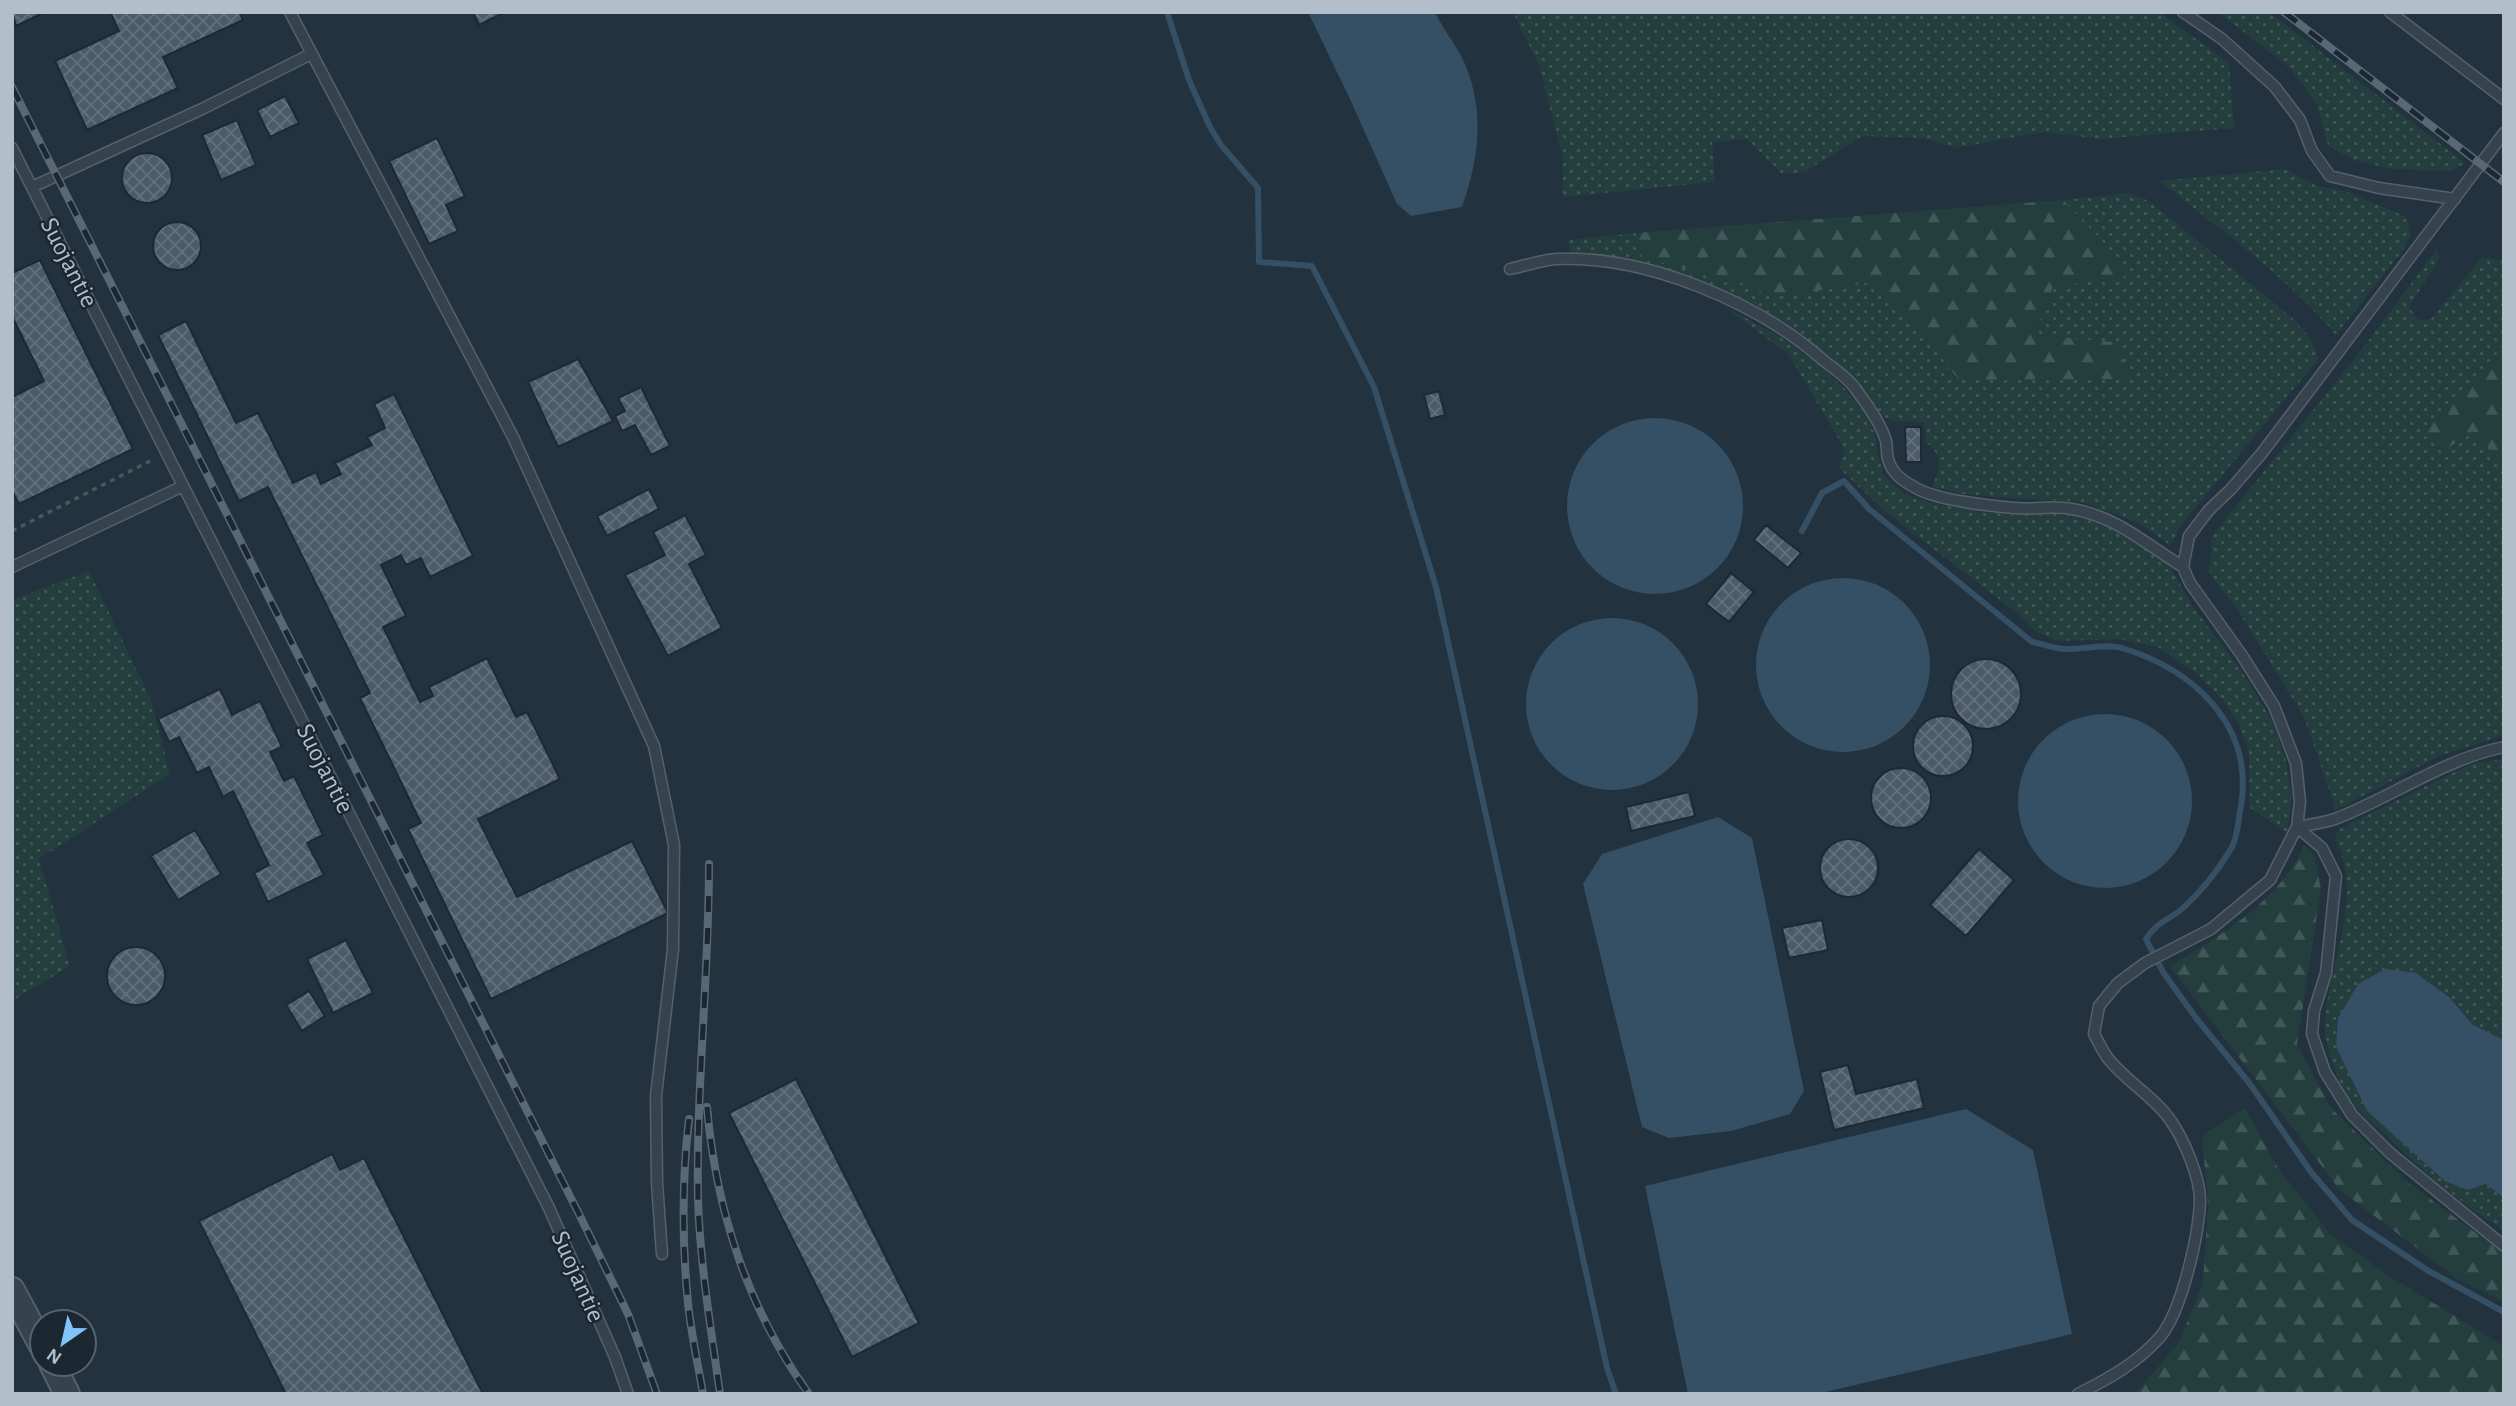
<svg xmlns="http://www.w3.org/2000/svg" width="2516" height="1406" font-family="'Alegreya Sans',sans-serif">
	<defs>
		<pattern id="grass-dots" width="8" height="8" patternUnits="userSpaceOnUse" patternTransform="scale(1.75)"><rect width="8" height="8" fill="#243e3e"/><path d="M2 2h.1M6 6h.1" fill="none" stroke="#415859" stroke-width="1.8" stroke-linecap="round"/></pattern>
		<pattern id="forest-firs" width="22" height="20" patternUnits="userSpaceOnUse" patternTransform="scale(1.75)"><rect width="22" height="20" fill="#243e3e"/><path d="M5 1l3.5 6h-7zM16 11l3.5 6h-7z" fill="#415859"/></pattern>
		<pattern id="building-cross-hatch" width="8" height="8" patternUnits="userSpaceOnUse" patternTransform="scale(1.75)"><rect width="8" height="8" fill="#4b5b69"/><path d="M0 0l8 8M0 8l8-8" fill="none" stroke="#63717d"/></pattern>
	</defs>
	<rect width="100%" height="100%" fill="#22323e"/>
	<path fill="url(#grass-dots)" d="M1513,12H2159L2229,63L2234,128L2100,139L2044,132L1955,148L1923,138L1862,136L1805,172L1782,174L1747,139L1712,142L1715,182L1563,197L1562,154L1539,66Z
		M2218,12H2269L2465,163L2451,171L2390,169L2353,160L2328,145L2317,104L2290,68Z
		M2285,169L2317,186L2344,191L2407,217L2411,234L2403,250L2336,335C2286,276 2220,229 2159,181Z
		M2131,193L2150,202L2289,315L2308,335L2319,358L2178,529L2171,546L2139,523L2082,502L2007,498L1964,494L1932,487C1940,468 1944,456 1926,442L1924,422L1892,421L1880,414L1858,383L1838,363L1795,329L1750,302L1705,282L1628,258L1571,253L1567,240L1636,233L1643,257L1779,296L1867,282L1902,307L1959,380L2134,379L2113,342L2034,336L2053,287L2133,274L2063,200Z
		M2437,249L2439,260L2409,307L2418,320L2431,319L2482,257L2504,261V735L2439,756L2336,810L2304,717L2241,615L2209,573L2212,536L2360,352Z
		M1724,306L1787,341L1816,363L1845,389L1864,413L1875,434L1878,455L1884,475L1903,493L1927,502L1981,512L2018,515L2068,513L2096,519L2126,533L2169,565L2193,607L2241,670L2271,719L2286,760L2292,799L2288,833L2250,808L2249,753L2239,724L2222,699L2195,672L2158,647L2119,639L2058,641L2037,632L2017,613L1887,513L1839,468L1845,450L1789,355Z
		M89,571L151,700L170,774L39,859L70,966L12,1001V600Z
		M2504,759V1040L2473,1025L2450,998L2385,969L2358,984L2338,1018L2336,1047L2367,1111L2445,1181L2467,1190L2486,1184L2504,1198V1230C2459,1203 2416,1166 2379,1129C2370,1121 2359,1112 2352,1103C2337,1082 2322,1043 2325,1017C2331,962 2364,891 2335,839L2339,829L2473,763Z"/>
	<path fill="url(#forest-firs)" d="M2063,200L2134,275L2053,287L2034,335L2113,342L2135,379L1959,380L1902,307L1867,283L1780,296L1642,257L1636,233Z
		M2504,346V469L2474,430L2442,452L2425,429Z
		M2304,845L2314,856L2321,889L2297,1044L2331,1108L2405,1180L2504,1254V1302L2456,1278L2339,1189L2170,966C2221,935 2280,901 2304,845Z
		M2245,1108L2278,1168L2330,1234L2389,1276L2504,1346V1394H2135L2180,1341L2203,1282L2208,1204L2202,1136Z"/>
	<path fill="#355065" d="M1308,12H1435C1444,32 1460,49 1467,69C1485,117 1478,161 1462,207L1411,216L1397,204L1349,97Z
		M1567 506a88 88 0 1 1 176 0a88 88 0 1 1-176 0Z
		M1756 665a87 87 0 1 1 174 0a87 87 0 1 1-174 0Z
		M1526 704a86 86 0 1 1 172 0a86 86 0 1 1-172 0Z
		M2018 801a87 87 0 1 1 174 0a87 87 0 1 1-174 0Z
		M1718,817L1752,838L1804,1091L1790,1114L1731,1131L1669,1138L1642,1127L1583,884L1602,854Z
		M2385,969L2416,973L2450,998L2473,1025L2504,1040V1198L2486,1184L2467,1190L2445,1181L2367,1111L2336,1047L2338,1018L2358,984Z
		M1966,1109L2033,1150L2072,1334L1817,1394H1688L1645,1186Z"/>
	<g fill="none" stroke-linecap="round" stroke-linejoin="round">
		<path stroke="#355065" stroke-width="6" d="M1167,12L1189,80L1210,127L1221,145L1258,188L1259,262L1312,266L1374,387L1436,587L1607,1368L1616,1394
			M1802,531L1822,493L1844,481L1869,509L2032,642C2043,644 2053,648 2064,649C2082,650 2104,643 2122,648C2194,670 2254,725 2241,806C2238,819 2238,836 2232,847C2218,871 2202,891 2182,909C2167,921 2158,921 2146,939L2163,972L2196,1018L2250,1084L2311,1172L2352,1220L2427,1270L2504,1312"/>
	</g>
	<path fill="url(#building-cross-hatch)" stroke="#1d2a34" stroke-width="2" d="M12,12H45L16,26Z
		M110,12H239L243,20L163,57L178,88L87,130L55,61L119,31Z
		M473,12H505L479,25Z
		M285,96L299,123L270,137L257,110Z
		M237,120L256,165L221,180L202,135Z
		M437,138L465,196L446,205L458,231L429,244L389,161Z
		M122 178a25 25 0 1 1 50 0a25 25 0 1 1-50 0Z
		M153 246a24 24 0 1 1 48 0a24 24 0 1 1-48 0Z
		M40,260L133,449L19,504L12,491V397L44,381L12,316V273Z
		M186,321L236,423L258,413L293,483L316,472L321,484L341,474L335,463L372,445L367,437L385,428L374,404L394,394L473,556L430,577L421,558L406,565L401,555L381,565L406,616L383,627L420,702L433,696L429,687L487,658L516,717L527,712L560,779L478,819L517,897L632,841L668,913L491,999L408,829L421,823L360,698L370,693L268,487L239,501L158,335Z
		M578,359L613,421L558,447L528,382Z
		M641,387L670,446L651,455L635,425L622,431L615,416L625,411L618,398Z
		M1439,391L1445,415L1430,419L1424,395Z
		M1905,427H1921V462H1906Z
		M649,489L659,509L607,536L597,516Z
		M685,515L706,555L689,564L722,628L668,656L625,575L665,555L653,532Z
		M1766,525L1801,553L1788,568L1754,540Z
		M1731,573L1754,592L1729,622L1706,604Z
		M1951 694a35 35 0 1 1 70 0a35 35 0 1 1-70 0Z
		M220,689L232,715L260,701L282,747L270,752L284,781L294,776L323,835L307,843L324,875L268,902L254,873L269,865L233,791L223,797L209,767L197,773L179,737L169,742L158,719Z
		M1913 746a30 30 0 1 1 60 0a30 30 0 1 1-60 0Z
		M1871 798a30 30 0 1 1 60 0a30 30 0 1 1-60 0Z
		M1689,792L1695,816L1631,831L1626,807Z
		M195,830L221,874L178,900L151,856Z
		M1820 868a29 29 0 1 1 58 0a29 29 0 1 1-58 0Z
		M1979,849L2014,880L1966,936L1930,905Z
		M1822,920L1828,950L1789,958L1782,928Z
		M346,940L373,993L333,1013L307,959Z
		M107 976a29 29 0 1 1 58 0a29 29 0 1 1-58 0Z
		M309,991L325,1016L302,1031L286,1005Z
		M1848,1065L1856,1094L1917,1079L1924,1108L1834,1130L1820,1072Z
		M796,1079L919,1323L852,1357L729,1113Z
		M332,1154L340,1170L364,1158L483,1394H286L199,1221Z"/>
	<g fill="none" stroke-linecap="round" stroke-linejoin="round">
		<g stroke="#54616b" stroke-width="13">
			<path id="service" d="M290,12L513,437L654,746L674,845L673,949L656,1096L657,1183L662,1254
				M2183,12L2222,39L2275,87L2300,120L2312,151L2330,176L2379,188L2455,199
				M2390,12L2504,99
				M12,148L549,1208L615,1357L628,1394
				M32,187L202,109L311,54
				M1510,269C1525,266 1541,260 1556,259C1646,255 1757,302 1823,360C1834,369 1847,377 1855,388C1866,404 1879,420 1885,438C1888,444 1886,452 1888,459C1892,474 1903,481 1916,488C1936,500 1990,506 2014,508C2033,510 2053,505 2072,509C2116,516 2147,545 2183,567
				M12,567L183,486
				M2297,827L2322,848L2336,876L2326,973L2314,1011L2312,1034L2325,1072L2352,1115L2390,1153L2504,1246
				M2297,827C2311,824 2327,823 2340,817C2395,795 2445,759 2504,747
				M2078,1394C2110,1378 2137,1363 2160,1337C2182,1311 2199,1234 2200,1200C2200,1177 2184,1140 2171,1121C2154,1096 2125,1081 2107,1057C2102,1050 2098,1041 2094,1034L2099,1006L2118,983L2145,963L2211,929L2270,880L2297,827L2300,802L2296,763L2274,706L2241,654L2190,583L2183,567L2189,536L2209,510L2231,489L2262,453L2504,133"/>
		</g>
		<g stroke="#54616b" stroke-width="28">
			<path id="tertiary" d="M12,1290L42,1346
				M52,1364L67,1394"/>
		</g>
		<path stroke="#425b5a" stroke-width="3.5" stroke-dasharray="5 5" stroke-linecap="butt" d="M12,531L154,459"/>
		<use href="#service" stroke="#36434d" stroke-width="10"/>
		<use href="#tertiary" stroke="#36434d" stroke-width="24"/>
		<g stroke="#586875" stroke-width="8">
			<path id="rail" d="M2284,12L2504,182
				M12,87L580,1216L628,1314L657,1394
				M709,864C709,976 696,1087 698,1199C700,1264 711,1329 720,1394
				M707,1107C716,1210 748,1310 809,1394
				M689,1119C682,1179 682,1242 688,1303C691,1333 698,1364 703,1394"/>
		</g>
		<use href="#rail" stroke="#1b2832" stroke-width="5" stroke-dasharray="16" stroke-linecap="butt"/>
	</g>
	<g text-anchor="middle" stroke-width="5" stroke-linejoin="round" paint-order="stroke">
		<g font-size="26" fill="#b2bec9" stroke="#1b2832">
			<text transform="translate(70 262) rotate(63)" y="9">Suojantie</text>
			<text transform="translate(326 768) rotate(63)" y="9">Suojantie</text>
			<text transform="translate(579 1276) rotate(66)" y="9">Suojantie</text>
		</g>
	</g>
	<rect width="2516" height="1406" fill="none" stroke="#b2bec9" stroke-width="28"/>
	<g transform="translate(63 1343) rotate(214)"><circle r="33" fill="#1b2832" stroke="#57646e" stroke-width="2"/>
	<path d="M0-5L12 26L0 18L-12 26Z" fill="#83c3fc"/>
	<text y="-10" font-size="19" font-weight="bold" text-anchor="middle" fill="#b2bec9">N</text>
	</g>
</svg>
